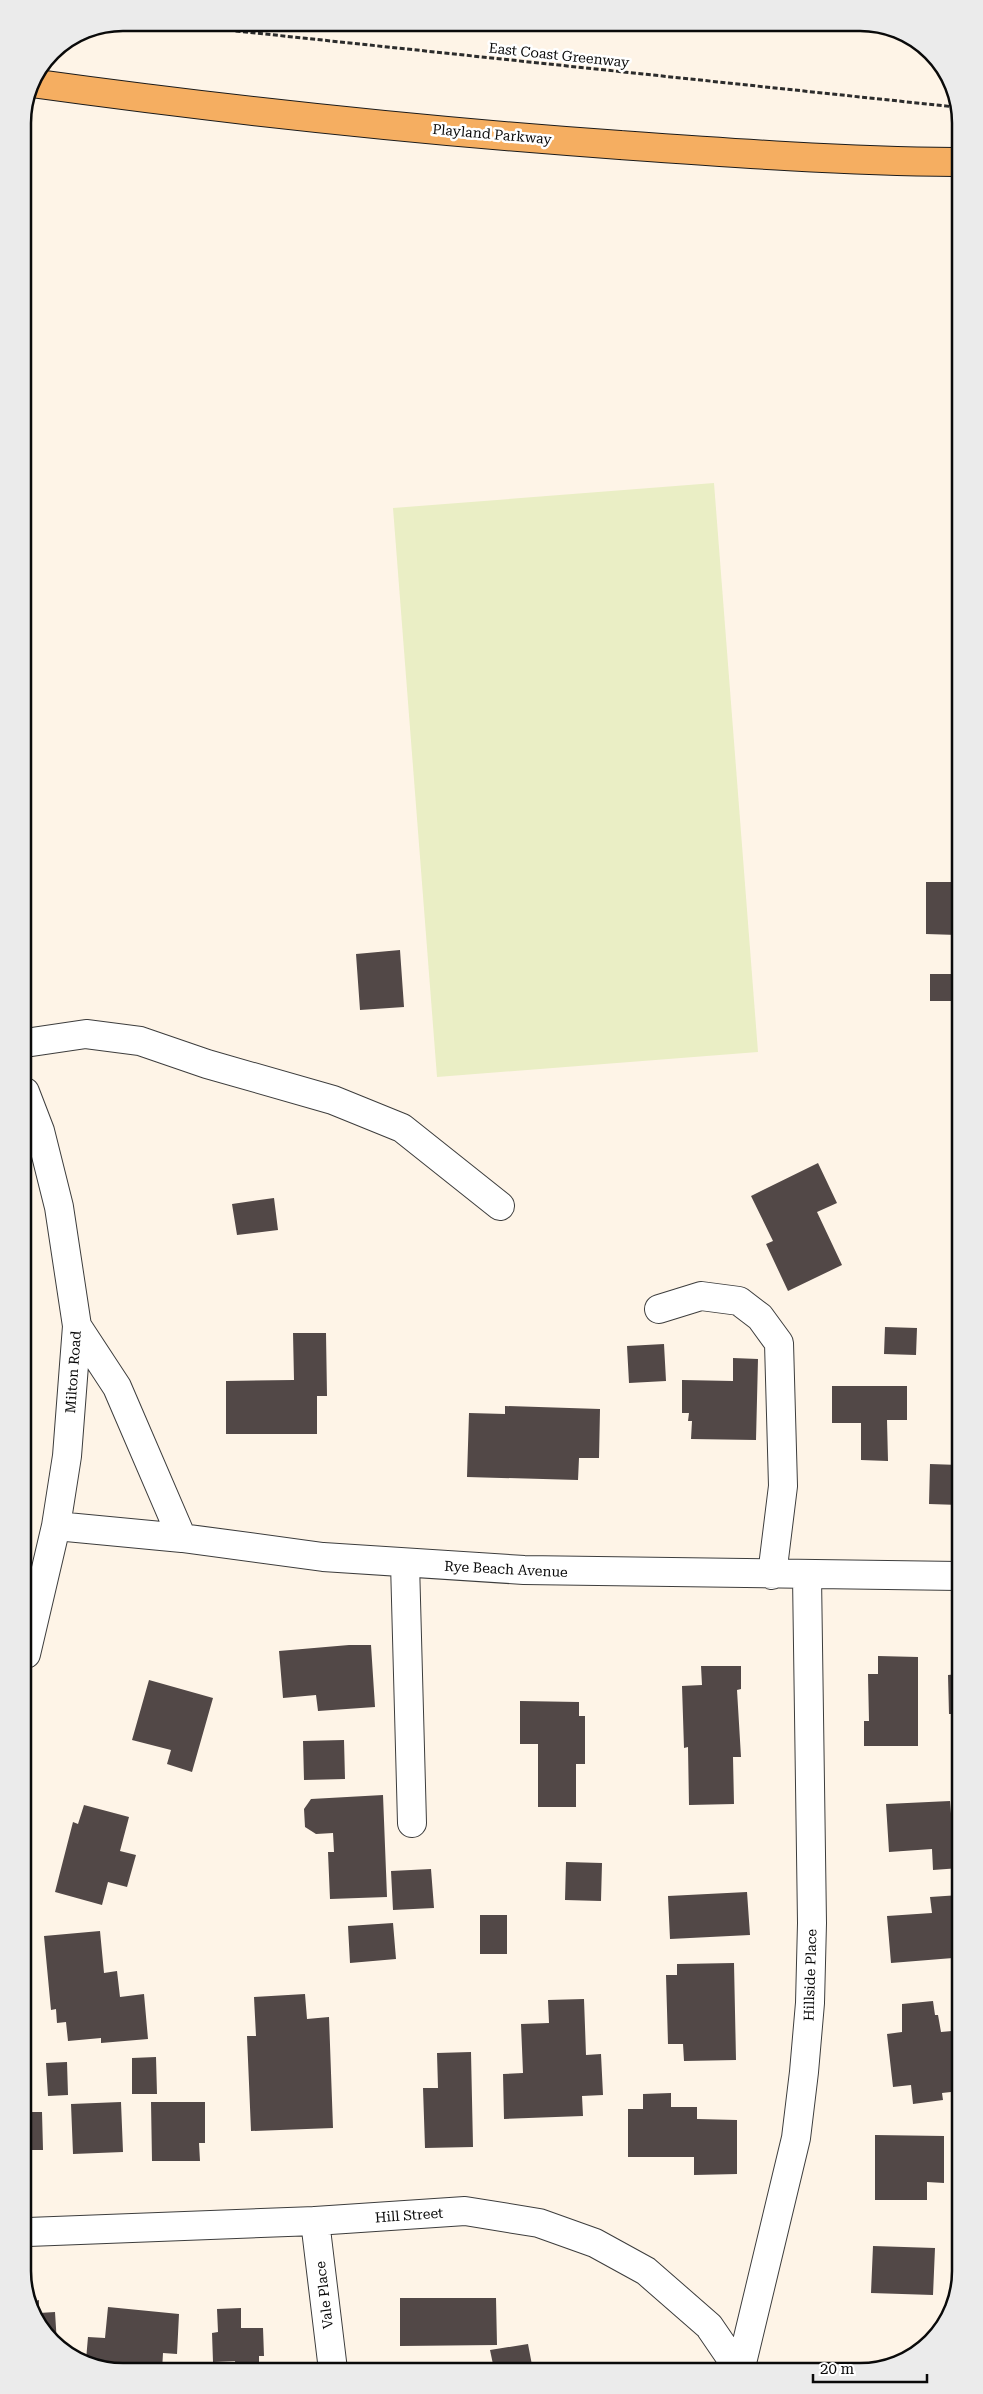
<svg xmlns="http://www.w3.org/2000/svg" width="983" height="2394" font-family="'Roboto Serif',serif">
	<rect width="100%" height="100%" fill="#fef4e7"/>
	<path fill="#eaeec5" d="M714,483L758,1052L437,1077L393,508Z"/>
	<path fill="#524847" d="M957,836V935L926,934V882H953V837Z
		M400,950L404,1007L360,1010L356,954Z
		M930,974H957V1001H930Z
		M818,1163L837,1203L817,1212L842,1265L788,1291L766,1244L773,1241L751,1196Z
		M274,1198L278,1230L237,1235L232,1204Z
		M885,1327L917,1328L916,1355L884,1354Z
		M293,1333H326L327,1396H317V1434H226V1381L294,1380Z
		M664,1344L666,1381L629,1383L627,1346Z
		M733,1358L758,1359L756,1440L691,1439L692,1421H688L689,1413H682V1380L733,1381Z
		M832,1386H907V1420H887L888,1461L861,1460V1423H832Z
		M505,1406L600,1409L599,1458H579L578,1480L467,1477L469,1413L505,1414Z
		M930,1464L959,1465V1505L929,1504Z
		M349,1645H371L375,1707L318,1711L316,1695L283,1698L279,1651Z
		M878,1656L918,1657V1746H864V1721H869L868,1674H878Z
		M701,1666H741V1689L737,1690L741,1757H733L734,1804L689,1805L688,1747L684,1748L682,1686L702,1685Z
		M959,1674V1714H949L948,1675Z
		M149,1680L213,1698L192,1772L167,1764L171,1750L132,1740Z
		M520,1701L579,1702V1716H585V1764H576V1807H538V1744H520Z
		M344,1740L345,1779L304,1780L303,1741Z
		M383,1795L387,1897L330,1899L328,1852H334L333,1833L316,1834L305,1827L304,1809L311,1799Z
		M950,1801L952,1826H959L960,1868L933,1870L932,1849L889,1852L886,1804Z
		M84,1805L129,1817L120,1851L136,1855L127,1887L108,1882L102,1905L55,1892L73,1822L78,1824Z
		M566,1862L602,1863L601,1901L565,1900Z
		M431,1869L434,1908L393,1910L391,1871Z
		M747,1892L750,1935L670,1939L668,1896Z
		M960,1895V1938L952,1939L953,1958L891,1963L887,1916L932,1913L930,1897Z
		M480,1915H507V1954H480Z
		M393,1923L396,1959L350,1963L348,1926Z
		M100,1931L104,1973L117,1971L120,1997L144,1994L148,2039L101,2043V2038L68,2041L66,2022L57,2023L56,2009L51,2010L44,1936Z
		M734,1963L736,2060L684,2061L683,2044H668L666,1975H677V1964Z
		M305,1994L307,2019L329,2017L333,2128L251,2131L247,2036H256L254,1997Z
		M584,1999L586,2055L601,2054L603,2095L582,2096L583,2116L504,2119L503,2074L523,2073L521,2024L549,2023L548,2000Z
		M933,2001L935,2015H938L941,2032L952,2031L956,2058L960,2057V2091L942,2093L943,2100L913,2104L911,2085L893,2087L887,2034L902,2032V2004Z
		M471,2052L473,2147L425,2148L423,2088H438L437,2053Z
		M156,2057L157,2094H132V2058Z
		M67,2062L68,2095L48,2096L46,2063Z
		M671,2093V2107H697V2119L737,2120V2174L694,2175V2157H628V2109H643V2094Z
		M121,2102L123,2152L73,2154L71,2104Z
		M151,2102H205V2143H199L200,2161H152Z
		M27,2112H42L43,2150H27Z
		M875,2135L944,2136V2183L927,2182V2200H875Z
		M873,2246L935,2248L933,2295L871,2293Z
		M400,2298H496L497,2345L400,2346Z
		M39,2300V2313L55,2312L57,2344L28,2303Z
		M108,2307L179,2314L177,2354L163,2353L162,2371H116L86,2360L88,2337L105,2338Z
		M241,2308V2328H263L264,2356H259V2370H236L235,2361L213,2362L212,2333L218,2332L217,2309Z
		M528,2344L532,2365L494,2369L490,2350Z"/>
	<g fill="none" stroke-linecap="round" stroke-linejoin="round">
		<g stroke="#3d3d3d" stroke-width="30">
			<path id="minor" d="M25,1043L86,1034L140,1041L207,1064L333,1100L402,1128L500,1206
				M25,1092L40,1131L59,1207L77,1326L67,1456L56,1526L26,1654
				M659,1309L701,1296L739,1301L760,1317L779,1343L783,1486L772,1575
				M77,1326L117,1387L182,1538
				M56,1526L182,1538L323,1557L524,1570L959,1576
				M405,1563L412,1823
				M315,2221L333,2370
				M28,2232L315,2221L465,2211L539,2223L595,2243L646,2271L709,2326L737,2367
				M741,2367L796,2138L804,2072L810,2003L812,1923L807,1576"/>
		</g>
		<g stroke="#1b1b1b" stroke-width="30">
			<path id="major" d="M31,83C227,110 423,131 620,145C732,153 843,161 955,162"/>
		</g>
		<path stroke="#2c2c2c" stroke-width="3" stroke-dasharray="5 2.5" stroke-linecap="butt" d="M161,23L955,107"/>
		<use href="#minor" stroke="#fff" stroke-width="28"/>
		<use href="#major" stroke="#f5ae61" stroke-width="28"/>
	</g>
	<g text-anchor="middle" stroke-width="5" stroke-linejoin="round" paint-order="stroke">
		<g font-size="14" fill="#0a0a0a" stroke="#fff">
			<text transform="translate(559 55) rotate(6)" y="5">East Coast Greenway</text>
			<text transform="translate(492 134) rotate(5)" y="5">Playland Parkway</text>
			<text transform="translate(73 1372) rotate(-86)" y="5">Milton Road</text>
			<text transform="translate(506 1569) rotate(3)" y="5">Rye Beach Avenue</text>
			<text transform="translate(810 1975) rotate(-88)" y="5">Hillside Place</text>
			<text transform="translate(409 2215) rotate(-4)" y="5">Hill Street</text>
			<text transform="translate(324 2295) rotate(-97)" y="5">Vale Place</text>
		</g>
	</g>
	<path d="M0 0H983V2394H0ZM123 31H860A92 92 0 0 1 952 123V2271A92 92 0 0 1 860 2363H123A92 92 0 0 1 31 2271V123A92 92 0 0 1 123 31Z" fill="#ebebeb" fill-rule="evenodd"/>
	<path fill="none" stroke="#0a0a0a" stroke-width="2.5" d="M123 31H860A92 92 0 0 1 952 123V2271A92 92 0 0 1 860 2363H123A92 92 0 0 1 31 2271V123A92 92 0 0 1 123 31Z"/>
	<path d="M813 2374v8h114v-8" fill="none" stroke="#0a0a0a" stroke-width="2.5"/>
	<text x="820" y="2374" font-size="15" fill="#0a0a0a" stroke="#ffffff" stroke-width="4" paint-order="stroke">20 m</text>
</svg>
